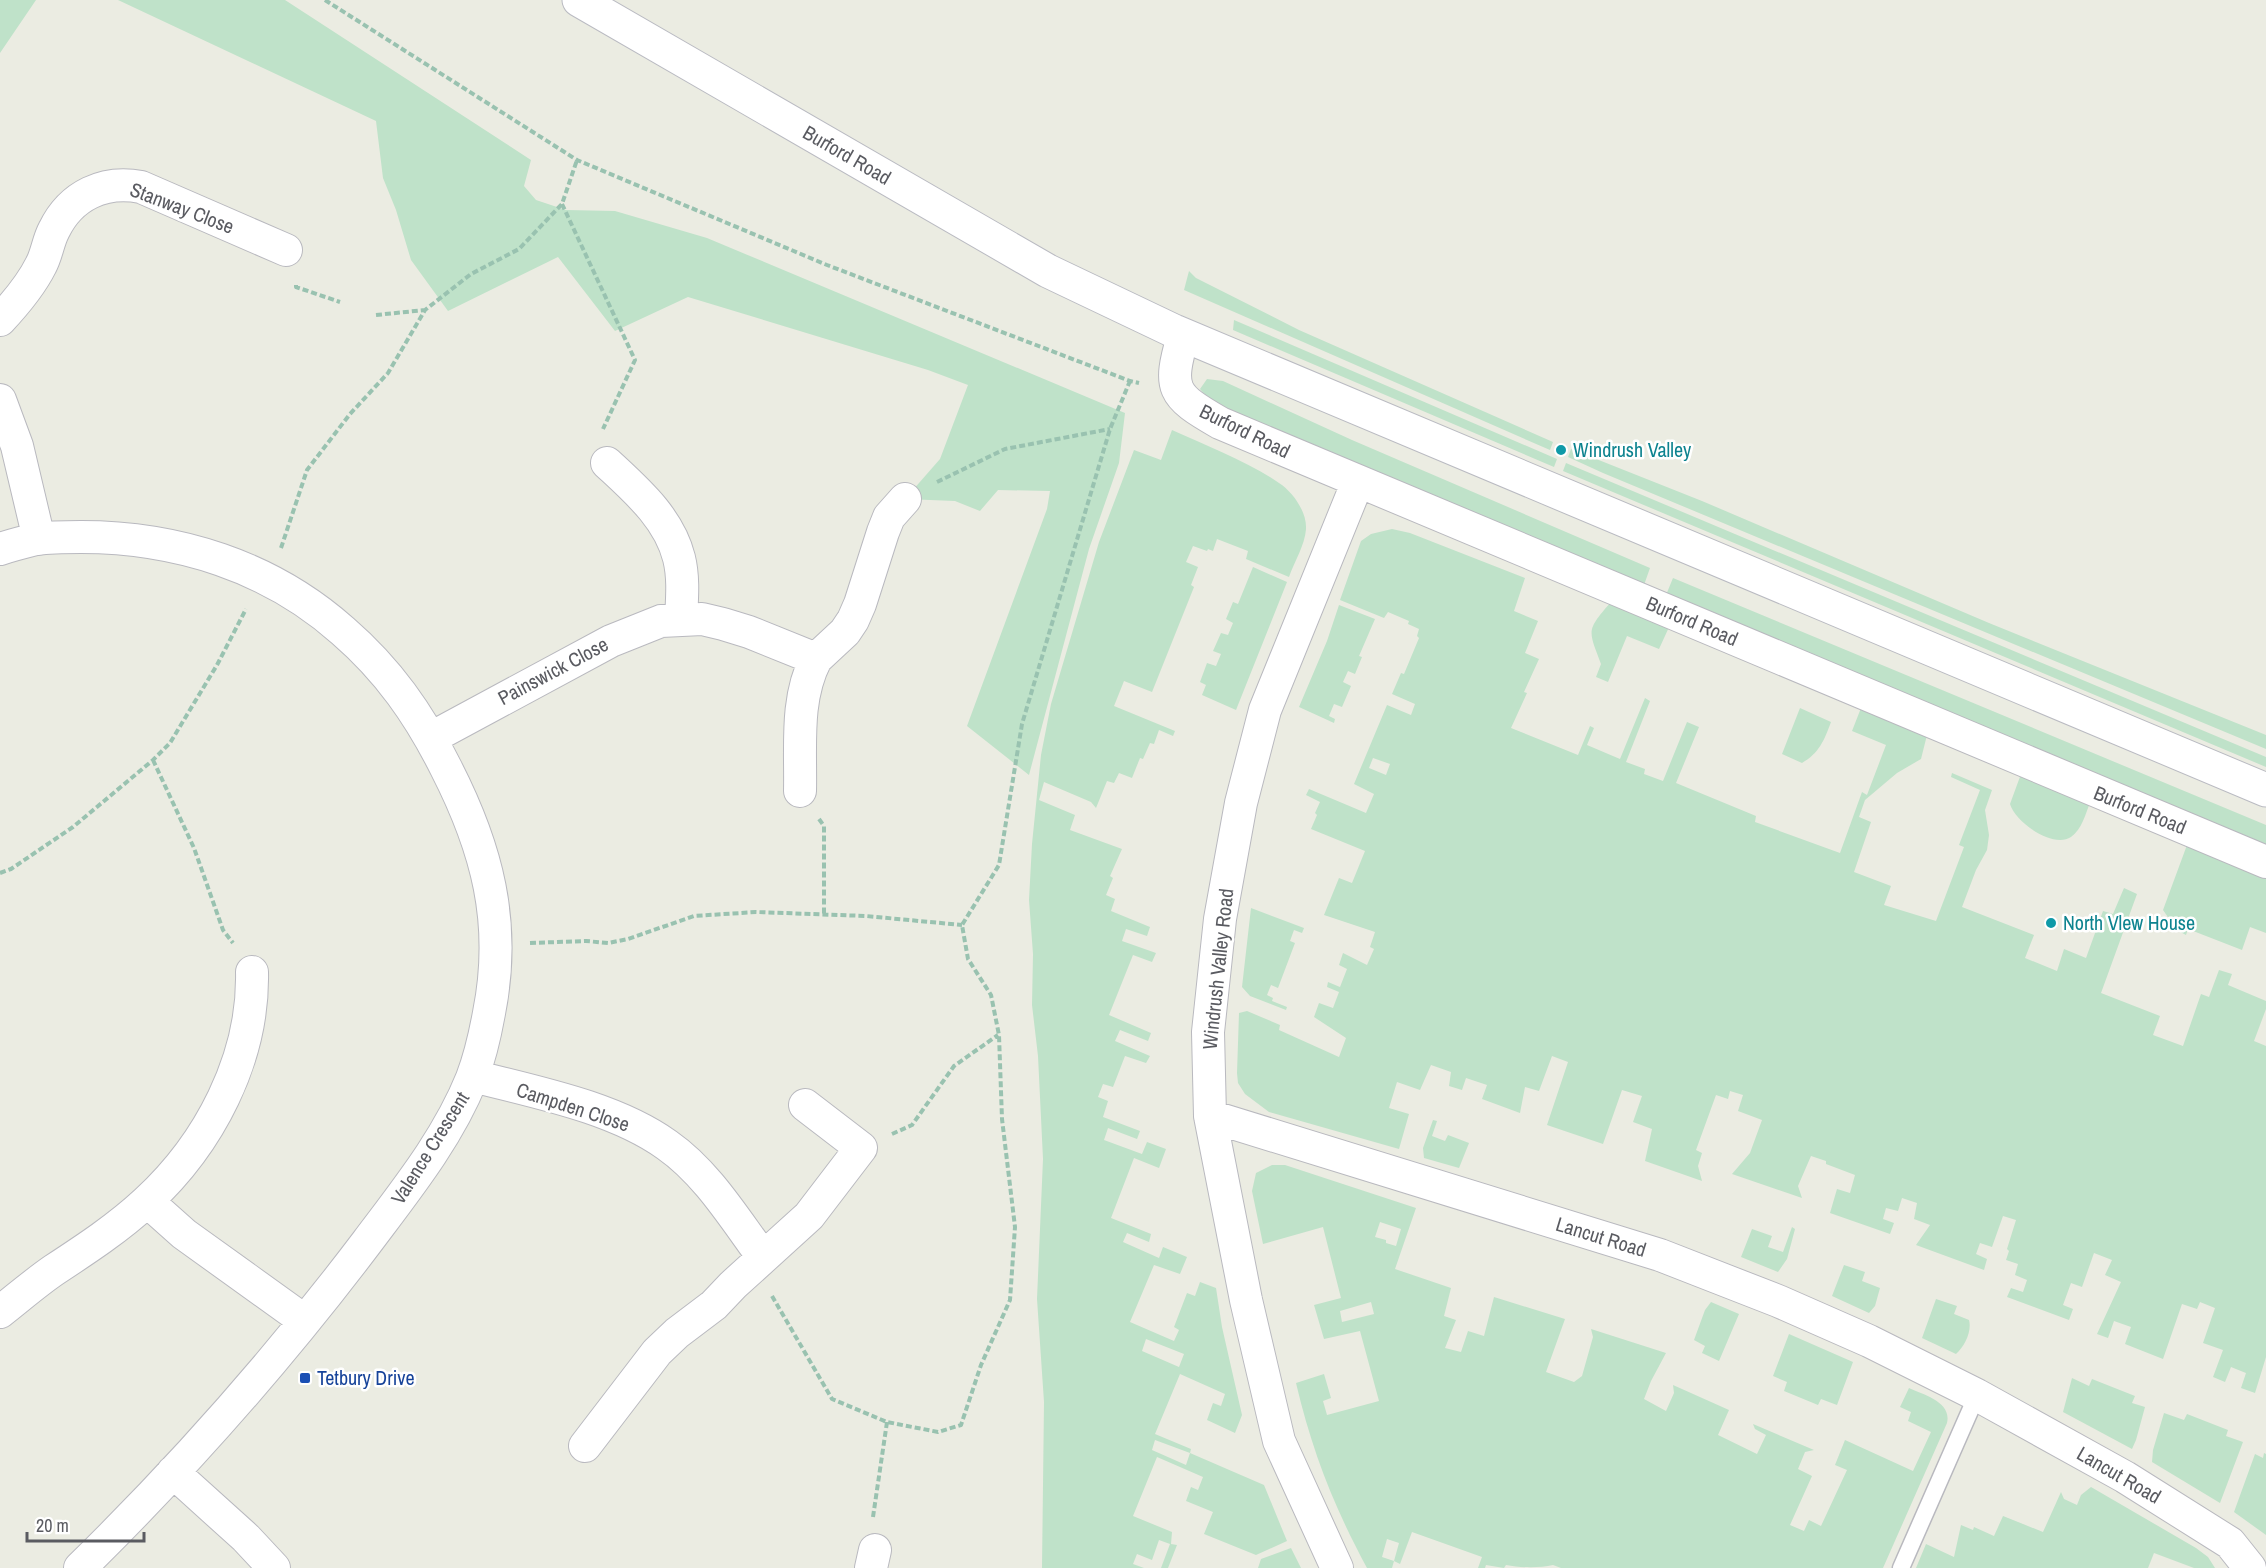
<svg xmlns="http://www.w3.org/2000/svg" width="2266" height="1568" font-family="'Archivo Narrow',sans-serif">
	<rect width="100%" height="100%" fill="#ebece2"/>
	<path fill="#bfe2c9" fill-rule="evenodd" d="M0,0H36L0,53Z
		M118,0H285L531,160L524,186L536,200L566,210L615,211L707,238L1125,413L1119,463L1089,549L1029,775L967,726L1047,509L1050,491L998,490L980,511L955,501L905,499L940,459L968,385L928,370L688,297L615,331L558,257L448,311L411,260L396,210L383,178L376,121Z
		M1189,271L1196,278L1299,330L1553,442L1550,450L1184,290Z
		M1234,320L1557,459L1554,467L1233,330Z
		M1207,379L1223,381L1352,440L1650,568L1644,585L1230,410L1206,396L1200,389Z
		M1172,430C1207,446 1247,461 1279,483C1293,492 1307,512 1306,529C1305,545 1294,562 1289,577L1246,559L1248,551L1217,539L1213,551L1208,549L1207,551L1193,546L1186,562L1198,567L1191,585L1194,587L1152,692L1124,681L1114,706L1175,731L1173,736L1159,730L1154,744L1150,743L1143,759L1140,758L1132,778L1119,773L1114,783L1107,781L1096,808L1091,802L1044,782L1039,800L1075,815L1070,830L1122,849L1110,876L1113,878L1106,895L1115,899L1111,911L1150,927L1147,936L1126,929L1122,941L1156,953L1152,962L1133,955L1109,1015L1151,1033L1148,1041L1120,1030L1115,1041L1150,1056L1146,1063L1125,1056L1113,1087L1103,1084L1098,1097L1108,1101L1103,1117L1140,1131L1137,1139L1108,1128L1104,1140L1142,1154L1147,1142L1166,1149L1159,1168L1134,1158L1111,1218L1151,1234L1149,1242L1127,1233L1123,1242L1159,1258L1163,1247L1187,1257L1180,1274L1154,1265L1130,1322L1174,1341L1179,1330L1174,1327L1187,1293L1195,1296L1200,1282L1216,1288L1222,1327L1242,1415L1235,1433L1207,1420L1213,1403L1221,1406L1225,1394L1180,1374L1155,1434L1191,1449L1190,1453L1264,1485L1287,1541L1256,1555L1204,1534L1213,1512L1186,1501L1191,1487L1198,1490L1203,1477L1157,1457L1133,1516L1172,1532L1171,1544L1177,1545L1168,1568H1161L1170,1544L1159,1540L1152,1560L1137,1554L1133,1564L1144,1568H1042L1044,1402L1037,1299L1043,1159L1038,1056L1032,1005L1033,954L1029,900L1032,844L1041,755L1051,704L1099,542L1134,450L1161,460ZM1146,1339L1184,1354L1179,1367L1142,1351ZM1155,1440L1190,1453L1186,1465L1152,1450Z
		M1571,449L1702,501L1989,623L2266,735V749L1603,473L1568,457Z
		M1566,463L2266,757V767L1563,471Z
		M1392,529L1410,533L1525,578L1514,611L1538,621L1525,653L1539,659L1524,692L1527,693L1511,728L1578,755L1590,726L1594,728L1587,745L1620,759L1645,698L1650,701L1626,762L1645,769L1644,774L1663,781L1687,722L1699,727L1676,783L1756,816L1755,822L1840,853L1862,792L1867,795L1886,745L1852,731L1861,708L1927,735L1921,759L1897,773L1865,800L1859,817L1871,822L1854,872L1891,886L1884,905L1936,921L1964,847L1959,845L1980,790L1951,777L1952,773L1992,790L1985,810L1989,835L1987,850L1976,870L1962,907L2034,935L2025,958L2057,971L2064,949L2086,958L2103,911L2113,914L2124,888L2137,894L2101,993L2160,1016L2153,1035L2183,1046L2201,994L2209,997L2219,970L2232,974L2228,985L2266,1001V1009L2254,1041L2266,1046V1357L2255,1393L2241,1388L2246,1373L2231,1367L2225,1382L2213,1377L2223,1350L2203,1343L2215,1308L2200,1302L2197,1309L2182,1304L2163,1359L2125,1344L2131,1327L2114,1321L2108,1338L2097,1334L2121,1282L2105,1275L2112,1260L2094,1253L2082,1287L2071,1283L2063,1305L2073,1309L2069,1320L2007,1297L2011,1288L2023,1292L2027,1280L2015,1275L2018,1264L2006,1260L2009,1251L2007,1249L2016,1220L2003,1216L1992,1247L1980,1243L1976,1254L1987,1259L1984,1270L1916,1245L1930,1225L1914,1219L1917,1203L1902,1198L1898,1211L1886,1208L1883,1219L1894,1223L1890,1234L1830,1213L1837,1189L1850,1193L1855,1175L1826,1164V1161L1811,1156L1798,1186L1802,1198L1732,1174L1750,1153L1762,1120L1738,1111L1743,1095L1730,1091L1728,1099L1716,1095L1696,1150L1702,1153L1698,1166L1702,1181L1645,1161L1652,1129L1633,1122L1642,1096L1622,1090L1603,1144L1547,1125L1568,1062L1552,1056L1539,1091L1525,1087L1520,1113L1482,1099L1487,1085L1466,1078L1462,1090L1449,1086L1451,1072L1431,1065L1420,1090L1397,1082L1389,1108L1409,1114L1399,1149L1269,1112L1245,1094L1238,1083L1237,1073L1239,1013L1247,1011L1280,1025L1279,1030L1339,1057L1346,1038L1314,1017L1319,1003L1333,1008L1339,992L1327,987L1328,982L1340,987L1347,969L1339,965L1343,953L1367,965L1374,949L1370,947L1375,932L1324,915L1339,878L1352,883L1365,851L1311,829L1317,815L1315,813L1320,802L1306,795L1309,789L1366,813L1374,794L1354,784L1387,705L1411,715L1415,704L1392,694L1401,673L1404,674L1419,638L1417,636L1419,629L1408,624L1409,621L1388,612L1384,618L1340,600L1361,541L1371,534ZM1373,758L1390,764L1386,775L1369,768Z
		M1253,567L1287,582L1236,710L1202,695L1206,685L1200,682L1207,663L1216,666L1221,654L1213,651L1221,633L1228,635L1233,623L1226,619L1233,602L1238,604Z
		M1673,578L2266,825V848L1666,595Z
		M1611,602L1670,625L1659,649L1627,636L1608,682L1596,677L1601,664C1588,629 1586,631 1611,602Z
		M1339,605L1375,619L1359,656L1362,657L1355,674L1348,671L1343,682L1351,686L1342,707L1334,704L1329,716L1335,719L1334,723L1299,707L1327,641Z
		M1800,708L1831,722C1824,741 1819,753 1802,763L1782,754Z
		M2021,774L2090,803C2085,815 2082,829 2071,837C2053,849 2015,822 2010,804Z
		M2187,845L2266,878V933L2250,927L2242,950L2188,929L2186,935C2174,929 2171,921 2163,910Z
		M1251,908L1304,928L1302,933L1294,930L1290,941L1295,943L1278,988L1271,985L1267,995L1273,998L1272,1001L1287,1007L1286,1010L1250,996L1242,987Z
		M1433,1120L1437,1121L1432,1136L1445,1141L1448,1135L1469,1143L1459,1168L1424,1158L1423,1148Z
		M1272,1165H1285L1416,1208L1395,1269L1451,1288L1444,1316L1456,1320L1445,1348L1461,1352L1468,1331L1484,1336L1494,1297L1565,1319L1546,1372L1574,1382L1582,1376L1593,1337L1591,1329L1666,1353L1651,1381L1644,1399L1666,1411L1674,1393L1673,1385L1729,1410L1718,1435L1757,1454L1766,1435L1755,1429L1753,1424L1814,1450L1805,1452L1798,1469L1812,1476L1790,1525L1804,1531L1809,1520L1821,1526L1847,1470L1835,1465L1845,1440L1913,1471L1931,1432L1908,1421L1911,1412L1900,1407L1909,1388C1924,1395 1952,1402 1947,1423L1883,1568H1561L1553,1565C1540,1568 1521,1568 1506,1565L1504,1568L1486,1565L1485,1568H1478L1482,1557L1412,1532L1400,1564L1394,1561L1392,1568H1367C1334,1507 1312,1451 1296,1383L1324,1374L1331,1398L1323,1401L1327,1415L1379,1401L1360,1331L1324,1339L1314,1305L1341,1298L1323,1227L1263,1244L1252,1191L1256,1173ZM1380,1222L1401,1229L1396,1246L1386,1243V1240L1375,1237ZM1371,1302L1374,1314L1342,1322L1340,1311ZM1387,1539L1399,1543L1394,1561L1382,1557Z
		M1792,1227L1795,1229L1787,1259L1778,1272L1741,1257L1752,1229L1772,1236L1768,1247L1783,1252Z
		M1844,1265L1865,1272L1862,1281L1880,1288L1875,1306L1869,1313L1832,1296Z
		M1936,1299L1957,1306L1954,1314L1969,1320C1972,1331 1965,1346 1956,1354L1922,1338Z
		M1711,1302L1739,1314L1719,1361L1702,1353L1705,1346L1694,1340L1705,1310Z
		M1789,1334L1853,1362L1837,1405L1821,1399L1818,1405L1784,1391L1787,1382L1773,1376Z
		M2072,1378L2089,1386L2092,1379L2135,1396L2132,1403L2145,1407L2136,1440L2132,1449L2063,1412Z
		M2164,1413L2184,1420L2187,1414L2228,1430L2226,1436L2243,1442L2220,1503L2152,1462L2153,1450Z
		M2264,1453L2266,1454V1535L2234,1512L2255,1454L2263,1458Z
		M2091,1487L2196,1548L2208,1557L2215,1568H2194L2154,1553L2148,1568H1916L1926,1544L1954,1557L1961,1525L1973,1530L1974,1527L1994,1536L2003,1516L2043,1532L2061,1492L2064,1499L2077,1505L2081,1495Z
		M1291,1548L1301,1568H1258L1261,1559Z"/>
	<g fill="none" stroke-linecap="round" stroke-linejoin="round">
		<g stroke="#b9b9bf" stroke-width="19">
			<path id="lane" d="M1901,1568L1977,1395"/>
		</g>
		<g stroke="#b9b9bf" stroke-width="34">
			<path id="street" d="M0,320C15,304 31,285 41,265C47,254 48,241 54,230C71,195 104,180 141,187L286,250
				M1183,336C1168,389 1171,395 1220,423L2266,862
				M0,400L17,446L39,539
				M607,463C636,490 669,518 679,558C684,578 682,599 681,619
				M0,549C12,545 24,542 36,539C51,537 67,537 81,537C177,537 270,566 343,631C388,670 419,714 446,768C487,848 507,923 489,1013C485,1035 480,1057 472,1078C448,1138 406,1190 367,1242C280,1357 183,1467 80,1568
				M816,659L845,632L853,620L860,604L883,532L889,517L905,499
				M431,738L611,641L661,621L702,619L723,624L749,632L816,659C795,699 801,747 800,791
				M473,1076C535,1092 614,1107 667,1145C707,1173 734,1218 763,1257
				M1210,1116L1660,1255L1778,1301L1869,1341L1977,1395L2125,1477L2230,1543L2250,1568
				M147,1201L184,1234L305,1321
				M0,1312C18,1298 35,1283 54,1270C86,1249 118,1228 146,1202C209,1144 254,1059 252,972
				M585,1446L657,1352L677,1333L714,1305L733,1285L809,1216L861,1148L805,1105
				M173,1472L246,1538L274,1568
				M871,1568L875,1550
				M1337,1568L1279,1441L1246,1300L1210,1116L1208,1032L1220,919L1241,803L1265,710L1358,481"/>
		</g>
		<g stroke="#babbc2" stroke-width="35">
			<path id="secondary" d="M579,0L1048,271L1174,331L2266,790"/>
		</g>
		<path stroke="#99c2b0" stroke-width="4" stroke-dasharray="6 3" stroke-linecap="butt" d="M325,0L577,160L827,265L1130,381L1139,383
			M562,204L635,360L603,429
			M296,285V287L340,302
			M376,315L425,310
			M937,482L1005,449L1110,429
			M281,548L307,470L350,414L388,373L425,310L471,274L519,249L562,204L577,160
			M153,760L194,848L223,930L233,943
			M819,819L824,826V916
			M0,873L11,869L73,827L153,760L170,743L217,665L246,609
			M530,943L586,941L608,943L628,939L694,916L756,912L866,916L962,925
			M892,1134L912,1125L954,1066L998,1035
			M772,1296L832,1399L887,1422L938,1432L961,1425L981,1365L1010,1300L1015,1227L1002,1119L999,1035L991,995L968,959L962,925L999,865L1022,724L1110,429L1130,381
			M873,1517L887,1422"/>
		<use href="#lane" stroke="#fff" stroke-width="16"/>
		<use href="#street" stroke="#fff" stroke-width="32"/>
		<use href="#secondary" stroke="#fff" stroke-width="33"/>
	</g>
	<g fill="#0f9aa8" stroke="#fff" stroke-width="2">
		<circle cx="1561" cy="450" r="6"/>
		<circle cx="2051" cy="923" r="6"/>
	</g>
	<rect fill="#1a4fb4" stroke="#fff" stroke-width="2" x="299" y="1372" width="12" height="12" rx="3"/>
	<g text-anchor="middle" stroke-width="5" stroke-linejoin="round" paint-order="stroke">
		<g font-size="20" fill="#5a5b61" stroke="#fff">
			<text transform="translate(847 155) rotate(30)" y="7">Burford Road</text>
			<text transform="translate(182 208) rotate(21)" y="7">Stanway Close</text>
			<text transform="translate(1245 431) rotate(26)" y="7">Burford Road</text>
			<text transform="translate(1692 621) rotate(23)" y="7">Burford Road</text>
			<text transform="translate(553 671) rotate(-28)" y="7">Painswick Close</text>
			<text transform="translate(2140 810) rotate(22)" y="7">Burford Road</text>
			<text transform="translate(1218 969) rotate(-84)" y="7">Windrush Valley Road</text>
			<text transform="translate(573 1107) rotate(18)" y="7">Campden Close</text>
			<text transform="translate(430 1148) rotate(-58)" y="7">Valence Crescent</text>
			<text transform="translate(1601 1237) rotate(17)" y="7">Lancut Road</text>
			<text transform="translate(2119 1475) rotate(30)" y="7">Lancut Road</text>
		</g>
		<g font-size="20" fill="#0d838f" stroke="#fff" text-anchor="start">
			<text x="1573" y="457">Windrush Valley</text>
			<text x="2063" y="930">North Vlew House</text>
		</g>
		<g font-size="20" fill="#164399" stroke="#fff" text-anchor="start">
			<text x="317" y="1385">Tetbury Drive</text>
		</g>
	</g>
	<path d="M27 1532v9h117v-9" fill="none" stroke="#5a5b61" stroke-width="3"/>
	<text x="36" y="1532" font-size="18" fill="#5a5b61" stroke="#ffffff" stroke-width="4.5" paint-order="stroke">20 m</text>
</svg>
